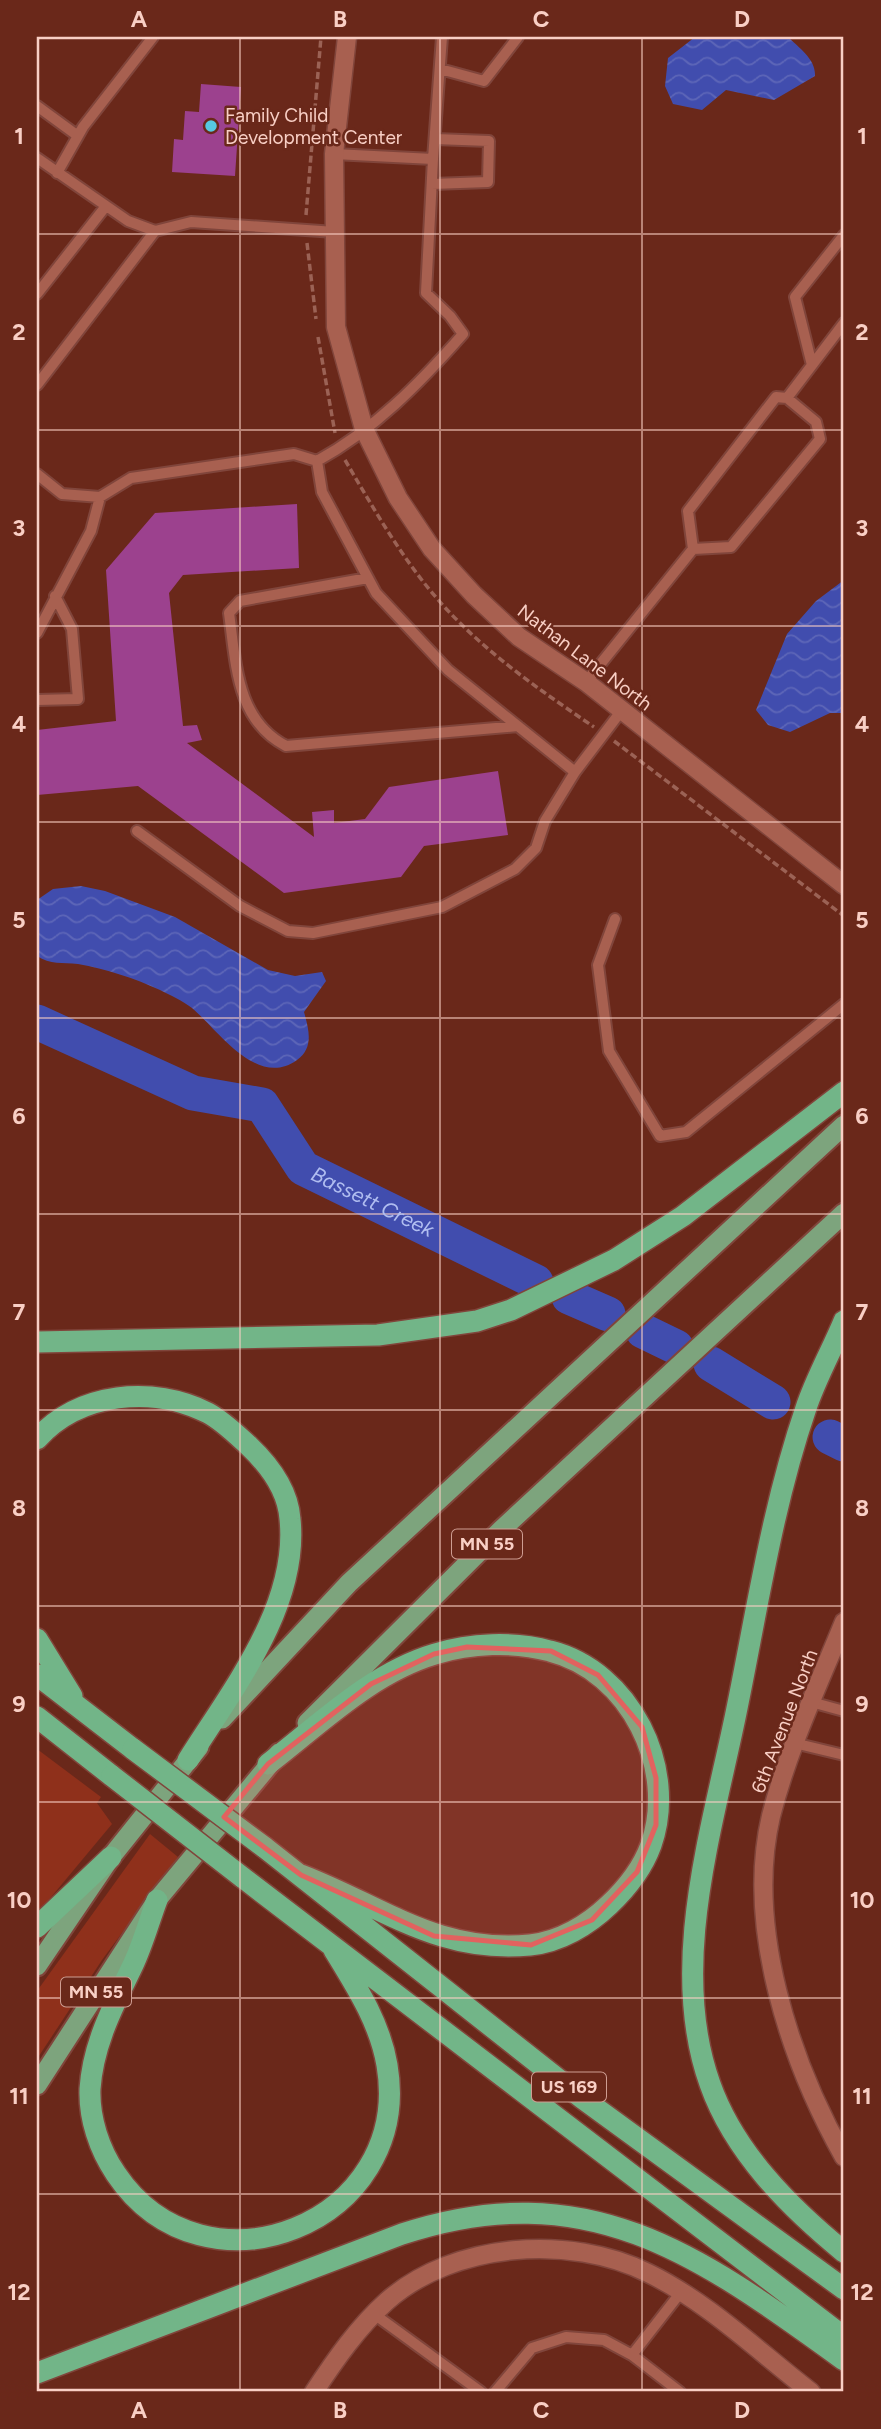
<svg xmlns="http://www.w3.org/2000/svg" width="881" height="2429" font-family="Figtree,sans-serif">
	<defs>
		<pattern id="water-waves" width="16" height="10" patternUnits="userSpaceOnUse" patternTransform="scale(1.75)"><rect width="16" height="10" fill="#414dae"/><path d="M0 5q4-4 8 0t8 0" fill="none" stroke="#5d66b8"/></pattern>
	</defs>
	<rect width="100%" height="100%" fill="#6a281a"/>
	<path fill="#8f301b" d="M37,1749L101,1797L97,1803L112,1824L37,1914Z
		M150,1834L178,1857L102,1960L37,2059V1991Z"/>
	<path fill="url(#water-waves)" d="M695,37H788C799,48 816,59 815,76L774,100L726,90L702,110L673,104L665,86L668,58Z
		M844,580V713H830L790,732L768,725L756,710L787,634L816,601Z
		M81,886L105,891L175,917L268,970L295,976L322,972L326,981L304,1012C309,1030 314,1048 297,1060C257,1089 218,1030 192,1008C183,1001 170,995 160,990C134,978 106,969 78,964C63,962 50,965 37,956V900L53,889Z"/>
	<g fill="none" stroke-linecap="round" stroke-linejoin="round">
		<g stroke="#414dae" stroke-width="35">
			<path id="s1" d="M37,1022L193,1093L262,1105L303,1168L536,1282"/>
			<path d="M569,1297L608,1314"/>
			<path d="M643,1331L676,1347"/>
			<path d="M711,1364L773,1402"/>
			<path d="M830,1437L844,1444"/>
		</g>
	</g>
	<path fill="#9c418e" d="M201,84L241,87L235,176L172,172L174,139L183,140L185,111L199,112Z
		M297,504L299,568L183,575L169,593L183,726L197,725L202,740L187,743L314,837L312,812L334,810V823L365,819L389,787L498,771L508,835L424,846L401,877L284,893L138,786L37,795V730L116,721L106,570L155,513Z"/>
	<g fill="none" stroke-linecap="round" stroke-linejoin="round">
		<g stroke="#80453b" stroke-width="14">
			<path id="service" d="M440,69L484,81L518,37
				M37,106L78,136
				M334,154L433,159L442,37
				M37,158L128,221L155,231
				M433,159L426,293L450,316L463,334C420,383 374,430 317,461L322,492L376,593L448,670L575,772L622,710
				M57,173L83,127L153,37
				M432,184L488,182L489,141L435,139
				M37,294L106,206
				M812,365L795,297L844,235
				M37,385L155,231L191,222L335,232
				M37,474L62,494L100,497L131,478L294,454L317,461
				M693,549L688,511L776,397L787,398
				M368,578L240,601L229,613C236,663 236,720 286,746L518,726
				M37,633L91,531L100,497
				M586,682L693,549L731,547L820,439L816,422L787,398L844,323
				M37,700L78,699L72,629L55,596
				M137,831L240,906L288,931L313,933L442,907L515,869L536,848L545,821L575,772
				M615,919L598,965L609,1051L660,1136L686,1132L844,1004
				M811,1702L844,1711
				M794,1743L844,1755
				M374,2314L481,2392
				M495,2392L532,2348L566,2337L604,2340L632,2355
				M680,2392L632,2355L681,2292"/>
		</g>
		<g stroke="#80453b" stroke-width="21">
			<path id="tertiary" d="M347,37L334,154L336,327L364,429L398,498L432,549L474,595L519,637L586,682L844,885
				M844,1622C818,1686 788,1749 771,1816C745,1926 790,2061 844,2157
				M314,2392C335,2360 358,2327 387,2301C454,2242 570,2234 648,2273C708,2302 759,2352 811,2392"/>
		</g>
		<g stroke="#80453b" stroke-width="23">
			<path id="trunk" d="M222,1719L349,1583L844,1125
				M307,1723L501,1530L844,1213
				M37,1966L111,1857L199,1747
				M37,2085L157,1900L279,1753"/>
		</g>
		<g stroke="#80453b" stroke-width="24">
			<path id="motorway" d="M844,1321C832,1350 816,1378 806,1408C772,1507 757,1611 736,1713C712,1830 668,1967 710,2084C734,2152 789,2207 844,2252
				M37,1342L378,1335L477,1321L511,1310L614,1260L683,1216L844,1092
				M37,1439C79,1392 153,1385 208,1413C223,1421 237,1435 249,1446C269,1465 288,1491 290,1519C299,1606 232,1690 188,1760
				M37,1639L72,1696
				M37,1675L133,1749
				M37,1717L112,1776
				M268,1764C320,1724 371,1673 435,1654C470,1643 514,1641 550,1651C630,1671 678,1768 651,1845C643,1867 626,1889 609,1905C588,1925 560,1942 530,1945C438,1954 382,1906 301,1875
				M264,1847L582,2098L844,2289
				M242,1877L844,2337
				M157,1900C149,1921 143,1944 133,1965C114,2005 93,2043 90,2089C89,2118 99,2149 116,2174C205,2306 414,2223 387,2065C380,2023 356,1986 334,1950
				M37,1927L111,1857
				M37,2373L402,2234C588,2173 699,2255 844,2360"/>
		</g>
		<path stroke="#9b6255" stroke-width="3.5" stroke-dasharray="7 3.5" stroke-linecap="butt" d="M306,215L321,37
			M307,243L316,319
			M318,337L335,433
			M345,460C378,516 411,575 459,622C499,662 547,695 594,727
			M614,741L844,916"/>
		<use href="#service" stroke="#a86050" stroke-width="10"/>
		<use href="#tertiary" stroke="#a86050" stroke-width="18"/>
		<use href="#trunk" stroke="#7da47d" stroke-width="19"/>
		<use href="#motorway" stroke="#72b588" stroke-width="21"/>
		<g stroke="#80453b" stroke-width="24" stroke-linecap="butt">
			<path id="motorway-bridge" d="M133,1749L264,1847
				M112,1776L242,1877"/>
		</g>
		<use href="#motorway-bridge" stroke="#72b588" stroke-width="21"/>
	</g>
	<path fill="#e2625f" fill-opacity="0.2" stroke="#e2625f" stroke-width="5" stroke-linejoin="round" d="M467,1647L551,1651L598,1675L642,1727L656,1778V1825L637,1872L592,1920L531,1945L434,1936L301,1875L224,1817L268,1764L371,1684L434,1654Z"/>
	<path fill="none" stroke="#f9cfc5" stroke-width="2" stroke-opacity="0.55" d="M240,37V2392M440,37V2392M642,37V2392M37,234H844M37,430H844M37,626H844M37,822H844M37,1018H844M37,1214H844M37,1410H844M37,1606H844M37,1802H844M37,1998H844M37,2194H844"/>
	<circle fill="#56c9e1" stroke="#6a281a" stroke-width="2.5" cx="211" cy="126" r="7"/>
	<g text-anchor="middle" stroke-width="5" stroke-linejoin="round" paint-order="stroke">
		<g fill="#6a281a" stroke="#ce9d92" stroke-width="2">
			<rect x="452" y="1529.5" width="70" height="29" rx="5"/>
			<rect x="61" y="1977.5" width="70" height="29" rx="5"/>
			<rect x="532" y="2072.5" width="74" height="29" rx="5"/>
		</g>
		<g font-size="18" font-weight="bold" fill="#f9cfc5">
			<text x="487" y="1550">MN 55</text>
			<text x="96" y="1998">MN 55</text>
			<text x="569" y="2093">US 169</text>
		</g>
		<g font-size="19" fill="#f9cfc5" stroke="#6a281a" text-anchor="start">
			<text x="225" y="122">Family Child<tspan x="225" dy="22">Development Center</tspan></text>
		</g>
		<g font-size="19" fill="#f9cfc5" stroke="#6a281a">
			<text transform="translate(585 657) rotate(37)" y="7">Nathan Lane North</text>
			<text transform="translate(784 1721) rotate(-69)" y="7">6th Avenue North</text>
		</g>
		<g font-size="21" font-style="italic" fill="#b0bdf0" stroke="#6a281a">
			<text dy="7" stroke="none"><textPath href="#s1" startOffset="394">Bassett Creek</textPath></text>
		</g>
	</g>
	<rect width="881" height="2429" fill="none" stroke="#6a281a" stroke-width="77"/>
	<rect x="38" y="38" width="804" height="2352" fill="none" stroke="#f9cfc5" stroke-width="2.5"/>
	<g font-size="23" text-anchor="middle" font-weight="bold" fill="#f9cfc5">
		<text x="139" y="27">A</text>
		<text x="340" y="27">B</text>
		<text x="541" y="27">C</text>
		<text x="742" y="27">D</text>
		<text x="19" y="144">1</text>
		<text x="862" y="144">1</text>
		<text x="19" y="340">2</text>
		<text x="862" y="340">2</text>
		<text x="19" y="536">3</text>
		<text x="862" y="536">3</text>
		<text x="19" y="732">4</text>
		<text x="862" y="732">4</text>
		<text x="19" y="928">5</text>
		<text x="862" y="928">5</text>
		<text x="19" y="1124">6</text>
		<text x="862" y="1124">6</text>
		<text x="19" y="1320">7</text>
		<text x="862" y="1320">7</text>
		<text x="19" y="1516">8</text>
		<text x="862" y="1516">8</text>
		<text x="19" y="1712">9</text>
		<text x="862" y="1712">9</text>
		<text x="19" y="1908">10</text>
		<text x="862" y="1908">10</text>
		<text x="19" y="2104">11</text>
		<text x="862" y="2104">11</text>
		<text x="19" y="2300">12</text>
		<text x="862" y="2300">12</text>
		<text x="139" y="2418">A</text>
		<text x="340" y="2418">B</text>
		<text x="541" y="2418">C</text>
		<text x="742" y="2418">D</text>
	</g>
</svg>
